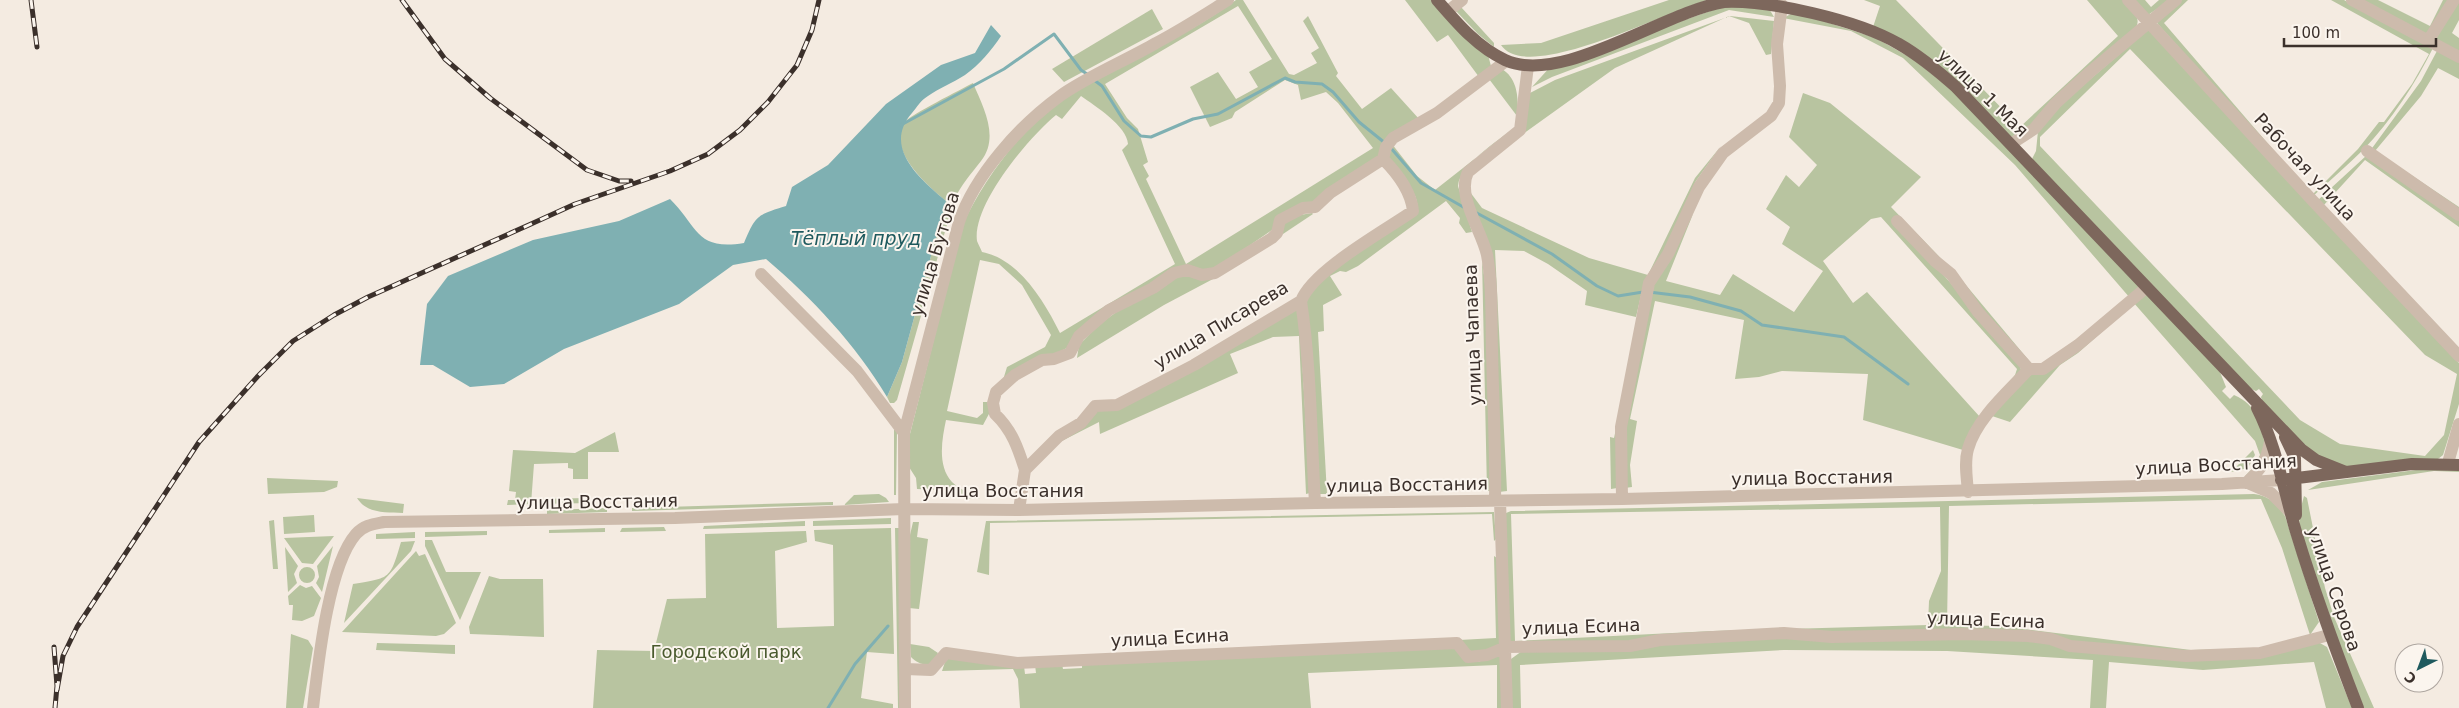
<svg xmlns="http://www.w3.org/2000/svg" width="2459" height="708" font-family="'DejaVu Sans',sans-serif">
	<rect width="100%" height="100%" fill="#f4ebe1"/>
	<path fill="#b8c4a0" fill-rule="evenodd" d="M1236,0H1243L1289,74L1294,75L1317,63L1311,53L1319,48L1303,21L1308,16L1338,73L1336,76L1362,109L1391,88L1420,120L1379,156L1214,270H1174L1067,348L1003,380L1007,367L1045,347L1051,335L1022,285L999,264L980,260L947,411L977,418L983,413V402H991L990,412L983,425L946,420C942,439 937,466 952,482C959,489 972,494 980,499L952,498L940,490L917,489L916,478L909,467L910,434L963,224C984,179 1025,122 1068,96C1123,63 1184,38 1236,0ZM1238,6L1272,59L1249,72L1258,87L1236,99L1218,72L1190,87L1210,127L1232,118L1235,112L1285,80L1298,85L1301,100L1326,92L1338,103L1373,148L1186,264L1146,179L1149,176L1143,165L1148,162L1138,129L1127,118L1105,84ZM1081,96C1095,106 1127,126 1128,144L1122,150L1175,264L1060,333C1044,301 1019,259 982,252C981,249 978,244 977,241C972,205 1029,137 1056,115L1062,119Z
		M1405,0H1434L1488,55L1491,66L1479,77L1448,35L1437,42Z
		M1669,0H1708C1669,10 1527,85 1501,45L1541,43Z
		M1864,0H1896L2020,127L2118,36L2087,0H2123C2131,9 2143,17 2135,29L2031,126L2011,137L1873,27L1880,6Z
		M2132,0H2145L2151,7L2159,0H2170L2148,15Z
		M2182,0H2188L2164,23L2312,195L2358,149L2379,122H2384L2412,84L2429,54L2331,0H2344L2433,48C2415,84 2392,120 2363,150C2347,166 2329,181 2312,197L2157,23Z
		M2359,0H2378L2430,26L2443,0H2451L2428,37Z
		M2459,0V20L2452,33L2459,38V54L2432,40Z
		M1461,7L1494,43V47L1478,34L1456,11Z
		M1722,7H1768L1774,17L1729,10L1552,77L1532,87L1551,66Z
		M1152,9L1163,29L1064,82L1052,69Z
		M1795,12L1876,38L1918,62L1949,87L2141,288L2130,298L2015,165L1903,58L1851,31L1783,18Z
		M1729,16L1615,68L1523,134L1530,93L1555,80L1730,16L1774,21L1771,54L1766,55L1749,23Z
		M2150,28L2459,363V404L2443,455L2438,459L2347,467C2310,459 2287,428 2263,403L2261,397L2263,394L2259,389L2256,391L2249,388L2032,159L2036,151L2038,131L2059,106ZM2130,49L2425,355L2457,374L2444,435L2425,456L2340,444L2300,420L2040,146V137Z
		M2438,49L2459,60V79L2438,68L2421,96L2375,151L2459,207V212L2370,151L2421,81Z
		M1500,68C1518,77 1519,99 1517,116L1489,79L1425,126L1410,131L1392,144L1417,176L1435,190L1514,128C1498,141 1460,164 1458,186L1472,232L1466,233L1459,223L1460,218L1446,201L1358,266L1346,272L1340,271L1330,276L1342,295L1323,305L1324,331L1318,332L1327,494H1318L1310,341L1305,303L1309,293L1326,273L1416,214C1424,195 1397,171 1388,156V149L1394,139L1439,115L1496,69Z
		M973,83C983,107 1000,137 981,161C971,174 961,185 954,200L897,400L894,403H890L887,397L902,362L946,201C928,186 885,149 905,122C910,115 962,89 973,83Z
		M1803,93L1830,103L1921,177L1891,207L1960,278L2031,363L2030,366L1934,264L2020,363L2021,370L1963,450L1863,420L1868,374L1782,371L1759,377L1735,379L1744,320L1655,301L1630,419L1637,421L1630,465L1632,487L1625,488V425L1654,285L1693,214L1666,281L1720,295L1733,274L1794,312L1823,271L1782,244L1790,227L1766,209L1786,175L1799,187L1817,165L1789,137ZM1881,217L2017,369L2015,375L1980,417L1867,292L1853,303L1823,261L1871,219Z
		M1721,146L1696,181L1664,252L1643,287L1636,317L1585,305L1587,291L1548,264L1524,251L1495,250L1507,491L1499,492L1494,299L1467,188L1482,208L1589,258L1648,275L1695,178Z
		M2367,155L2459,218V227L2365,160L2323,206L2317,201Z
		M1312,213L1313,214L1280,236L1283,222L1294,216Z
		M1482,259L1487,299L1491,491H1487Z
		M1186,273L1213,279L1164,305L1077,358L1079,345L1110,313Z
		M2145,292L2220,372L2226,387L2222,391L2230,399L2234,395C2258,405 2259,424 2266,447L2250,475L2245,476L2253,468L2260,455L2255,441L2133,302Z
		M1299,307L1310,493L1306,494L1299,336L1273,337L1230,354L1238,373L1100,434L1099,422L1054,445L1099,409Z
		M2130,307L2078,353L2060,365L2010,422L1992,416L2030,372Z
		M1617,424V488L1611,489L1610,437L1614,438Z
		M894,430H897L896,495H894Z
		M615,432L619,452H588V479H573V469L568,468V463L534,464L531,504L507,505L508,500H515L516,492L509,491L513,450L575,453Z
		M2253,450L2255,455L2248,468L2231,472Z
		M2416,470H2459V472L2434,471L2308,490L2322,482Z
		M267,478L338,481L337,487L324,492L268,494Z
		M879,494L886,498L889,502L844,505L854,495Z
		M2254,494C2270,496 2276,504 2285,516L2319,622L2310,635L2282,548L2261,499L1949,506L1947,625L2001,626L2191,650L2267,648L2259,649L2186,654L2071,643L2052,636L2027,633L1935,631L1832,634L1786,629L1658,637L1630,642L1511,644L1510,641L1505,518L1506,513L1511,511ZM1940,507L1941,571L1929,601L1928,625L1712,631L1515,641L1511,514Z
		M2304,496L2307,498L2325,588L2334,617L2374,708H2364L2334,634L2300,531L2299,515Z
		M357,498L404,504L403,513C386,512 367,514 357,498Z
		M586,498L592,503L537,504L540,499Z
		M833,502V505L632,511V508Z
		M607,508V512L547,514V510Z
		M1494,512L1496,539L1494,541L1492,514L990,523L989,575L977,572L986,521Z
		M314,515L315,532L284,534L283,517Z
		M891,518V524L813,526V521Z
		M274,520L278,569H273L269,521Z
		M805,521V526L703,529L704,526Z
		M913,522H919L917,537L928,539L919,609L909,608L910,535Z
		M664,527L666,531L620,532L622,528Z
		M605,528V532L549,533V530Z
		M891,528L894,654L867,652L861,698L893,704V708H593L597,650L654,651L667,599L706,598L705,534L806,531L807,542L775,551L777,628L834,626L833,545L815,541L814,530Z
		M895,528H899L901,708H898Z
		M487,531V535L425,537V532Z
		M415,532V538L376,539V534Z
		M334,536L313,564L302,563L284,538Z
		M425,540H432L446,572H481L460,620L425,546Z
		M415,541L411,551L344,623L353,584C391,578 390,579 401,542Z
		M333,546L322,592L316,583L319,577L317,566Z
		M285,547L298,566L294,574L297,583L288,592Z
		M416,551L419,556L425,554L456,623L444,634L436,636L342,632Z
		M1494,556L1497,558L1501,644L1488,651L1469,653L1459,640L1496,638Z
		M299 575a8 8 0 1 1 16 0a8 8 0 1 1-16 0Z
		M489,576L500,579H543L544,637L470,634L469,627Z
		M300,585L306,588L312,586L321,598L314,616L302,621L292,620L293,605H289L288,596Z
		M291,634L308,640L313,648L303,708H286Z
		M1785,637L2026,640L2185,660L2318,642L2327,647L2352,708H2326L2314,662L2203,670L2109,662L2106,708H2090L2093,660L1947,651L1784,650L1520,665L1521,708H1511V659L1522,651Z
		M377,643L455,645V654L376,650Z
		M910,644L929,647L938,653L932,664C924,666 917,663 911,657Z
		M1455,647L1467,661L1478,662L1501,653L1502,708H1497V665L1308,673L1311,708H1020L1018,679L1013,669L942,671L947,656L1024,666L1025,674L1036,673L1035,665L1062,664L1063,669L1082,668V663Z"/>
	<path fill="#7fb0b2" d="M991,25L1001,36C992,50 979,65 965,75C953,83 939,88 928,96C921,100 917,107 912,113C882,147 920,179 946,201L902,362L887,397C856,345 812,298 766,259L733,265L679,304L564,349L504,384L470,387L433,365H420L427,304L448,276L533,240L619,221L670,199C698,226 695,251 744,243C756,215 757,215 786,206L792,187L828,165L886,104L941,65L975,53Z"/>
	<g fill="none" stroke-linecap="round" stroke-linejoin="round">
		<path stroke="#7fb0b2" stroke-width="3" d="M1094,80L1102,86L1124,121L1141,136L1151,137L1193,119L1218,114L1285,78L1295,82L1322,84L1333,92L1359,122L1385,143
			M901,125L1004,69L1054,34L1081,70L1087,74
			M1390,147L1421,183L1465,208
			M1475,212L1552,254L1597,286L1618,296L1643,292
			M1649,292L1690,297L1741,311L1762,325L1844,337L1908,384
			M828,708L855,664L888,626"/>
		<path stroke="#cdbbac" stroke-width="12" d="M2128,0L2313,201L2459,356
			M2352,0L2459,57
			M1447,12L1462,0
			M2428,41L2454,0
			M2011,144L2034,129L2056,103L2090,72L2176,0
			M2367,151L2459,215
			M1897,221L1935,261L1951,274L1978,312L2029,369H2043L2078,345L2147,287
			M761,274L857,371L904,433
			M1301,301C1311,368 1311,435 1315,503
			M2448,463L2459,424
			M1025,470C1018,448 1012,430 995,414L993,403L996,392L1015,375L1042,360L1054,359L1070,353L1079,336L1109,310L1153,288L1174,273L1187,270L1202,275L1215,273L1272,238L1277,233L1280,220L1303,208L1315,207L1330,193L1383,159L1386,147L1393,138L1437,113L1506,61
			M2246,483C2261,470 2267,460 2270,441
			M2250,484L2271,493L2290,512
			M1968,492C1967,478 1964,463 1968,449C1977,418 2008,392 2029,369
			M1622,499L1621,427L1649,283L1668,254L1699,187L1723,153L1771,116L1779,103L1780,86L1777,44L1782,5
			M1495,501C1496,451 1493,400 1492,350C1491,319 1493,285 1487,255C1482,231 1456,196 1468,172L1520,130L1528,66
			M1500,501L1507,708
			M1019,510L1025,470L1059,436L1081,423L1095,406L1117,405L1194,365L1301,301C1313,270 1384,231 1413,211C1411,191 1397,173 1383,159
			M906,669L931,670L946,653L1017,663L1457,643L1468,657L1487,655L1506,647L1630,646L1660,640L1784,633L1832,637L1962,634L2028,636L2051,639L2070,646L2186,656L2260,653L2329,635
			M313,708C318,665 328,566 356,534C364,525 374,524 384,522L675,518L904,509L1019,510L1315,503L1622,499L2222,484L2281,480
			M905,708L904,433L959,222C975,175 1020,125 1060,96C1086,77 1127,60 1156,43C1181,30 1204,15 1228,0"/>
		<path stroke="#7d675c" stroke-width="12" d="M1437,0C1457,23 1477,47 1505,60C1562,86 1663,12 1724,2C1770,0 1858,20 1899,44C1920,56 1938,71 1956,87L2301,449L2316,460L2346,472
			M2257,408C2277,447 2284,493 2297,535C2315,594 2336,651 2358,708
			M2285,437L2295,458L2296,515
			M2281,480L2412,464L2459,465"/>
		<g stroke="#3b302b" stroke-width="5">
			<path id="rail" d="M31,0L37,47
				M402,0L445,59L490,98L587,170L619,181H631
				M54,647L57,686L55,708
				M57,690L63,656L77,627L199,442L258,376L293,341L334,315L368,297L531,224L575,204L670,171L708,154L740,130L768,102L797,65L812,30L819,0"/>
		</g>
		<use href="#rail" stroke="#fbf5ee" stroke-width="3" stroke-dasharray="9" stroke-linecap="butt"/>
	</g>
	<g text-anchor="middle" stroke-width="4" stroke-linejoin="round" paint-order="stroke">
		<g font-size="18" fill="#3b302b" stroke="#fbf5ee">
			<text transform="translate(1983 93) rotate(44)" y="6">улица 1 Мая</text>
			<text transform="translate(2305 167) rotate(47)" y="6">Рабочая улица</text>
			<text transform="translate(935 254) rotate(-73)" y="6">улица Бутова</text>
			<text transform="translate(1221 325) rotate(-31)" y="6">улица Писарева</text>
			<text transform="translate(1473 335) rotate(-92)" y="6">улица Чапаева</text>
			<text transform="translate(2216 465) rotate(-3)" y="6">улица Восстания</text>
			<text transform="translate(1812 478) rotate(-1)" y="6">улица Восстания</text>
			<text transform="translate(1407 485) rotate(-1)" y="6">улица Восстания</text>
			<text x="1003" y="497">улица Восстания</text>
			<text transform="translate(597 502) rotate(-1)" y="6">улица Восстания</text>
			<text transform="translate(2334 589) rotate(71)" y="6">улица Серова</text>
			<text transform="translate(1986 620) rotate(2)" y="6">улица Есина</text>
			<text transform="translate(1581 627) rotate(-2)" y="6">улица Есина</text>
			<text transform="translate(1170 638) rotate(-3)" y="6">улица Есина</text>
		</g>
		<g font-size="18" fill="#4a5a2e" stroke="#fbf5ee">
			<text x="726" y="658">Городской парк</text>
		</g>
		<g font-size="19" font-style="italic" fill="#1f5a5e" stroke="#fbf5ee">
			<text x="856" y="245">Тёплый пруд</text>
		</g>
	</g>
	<g transform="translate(2419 668) rotate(222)"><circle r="24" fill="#fbf5ee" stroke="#aea6a0"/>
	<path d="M0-4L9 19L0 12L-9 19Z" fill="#1f5a5e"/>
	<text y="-8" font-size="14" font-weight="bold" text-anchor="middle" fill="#3b302b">С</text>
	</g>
	<path d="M2284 38v8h152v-8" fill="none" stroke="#3b302b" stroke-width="2.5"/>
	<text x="2292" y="38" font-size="15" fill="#3b302b" stroke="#fbf5ee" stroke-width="4" paint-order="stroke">100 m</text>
</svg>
